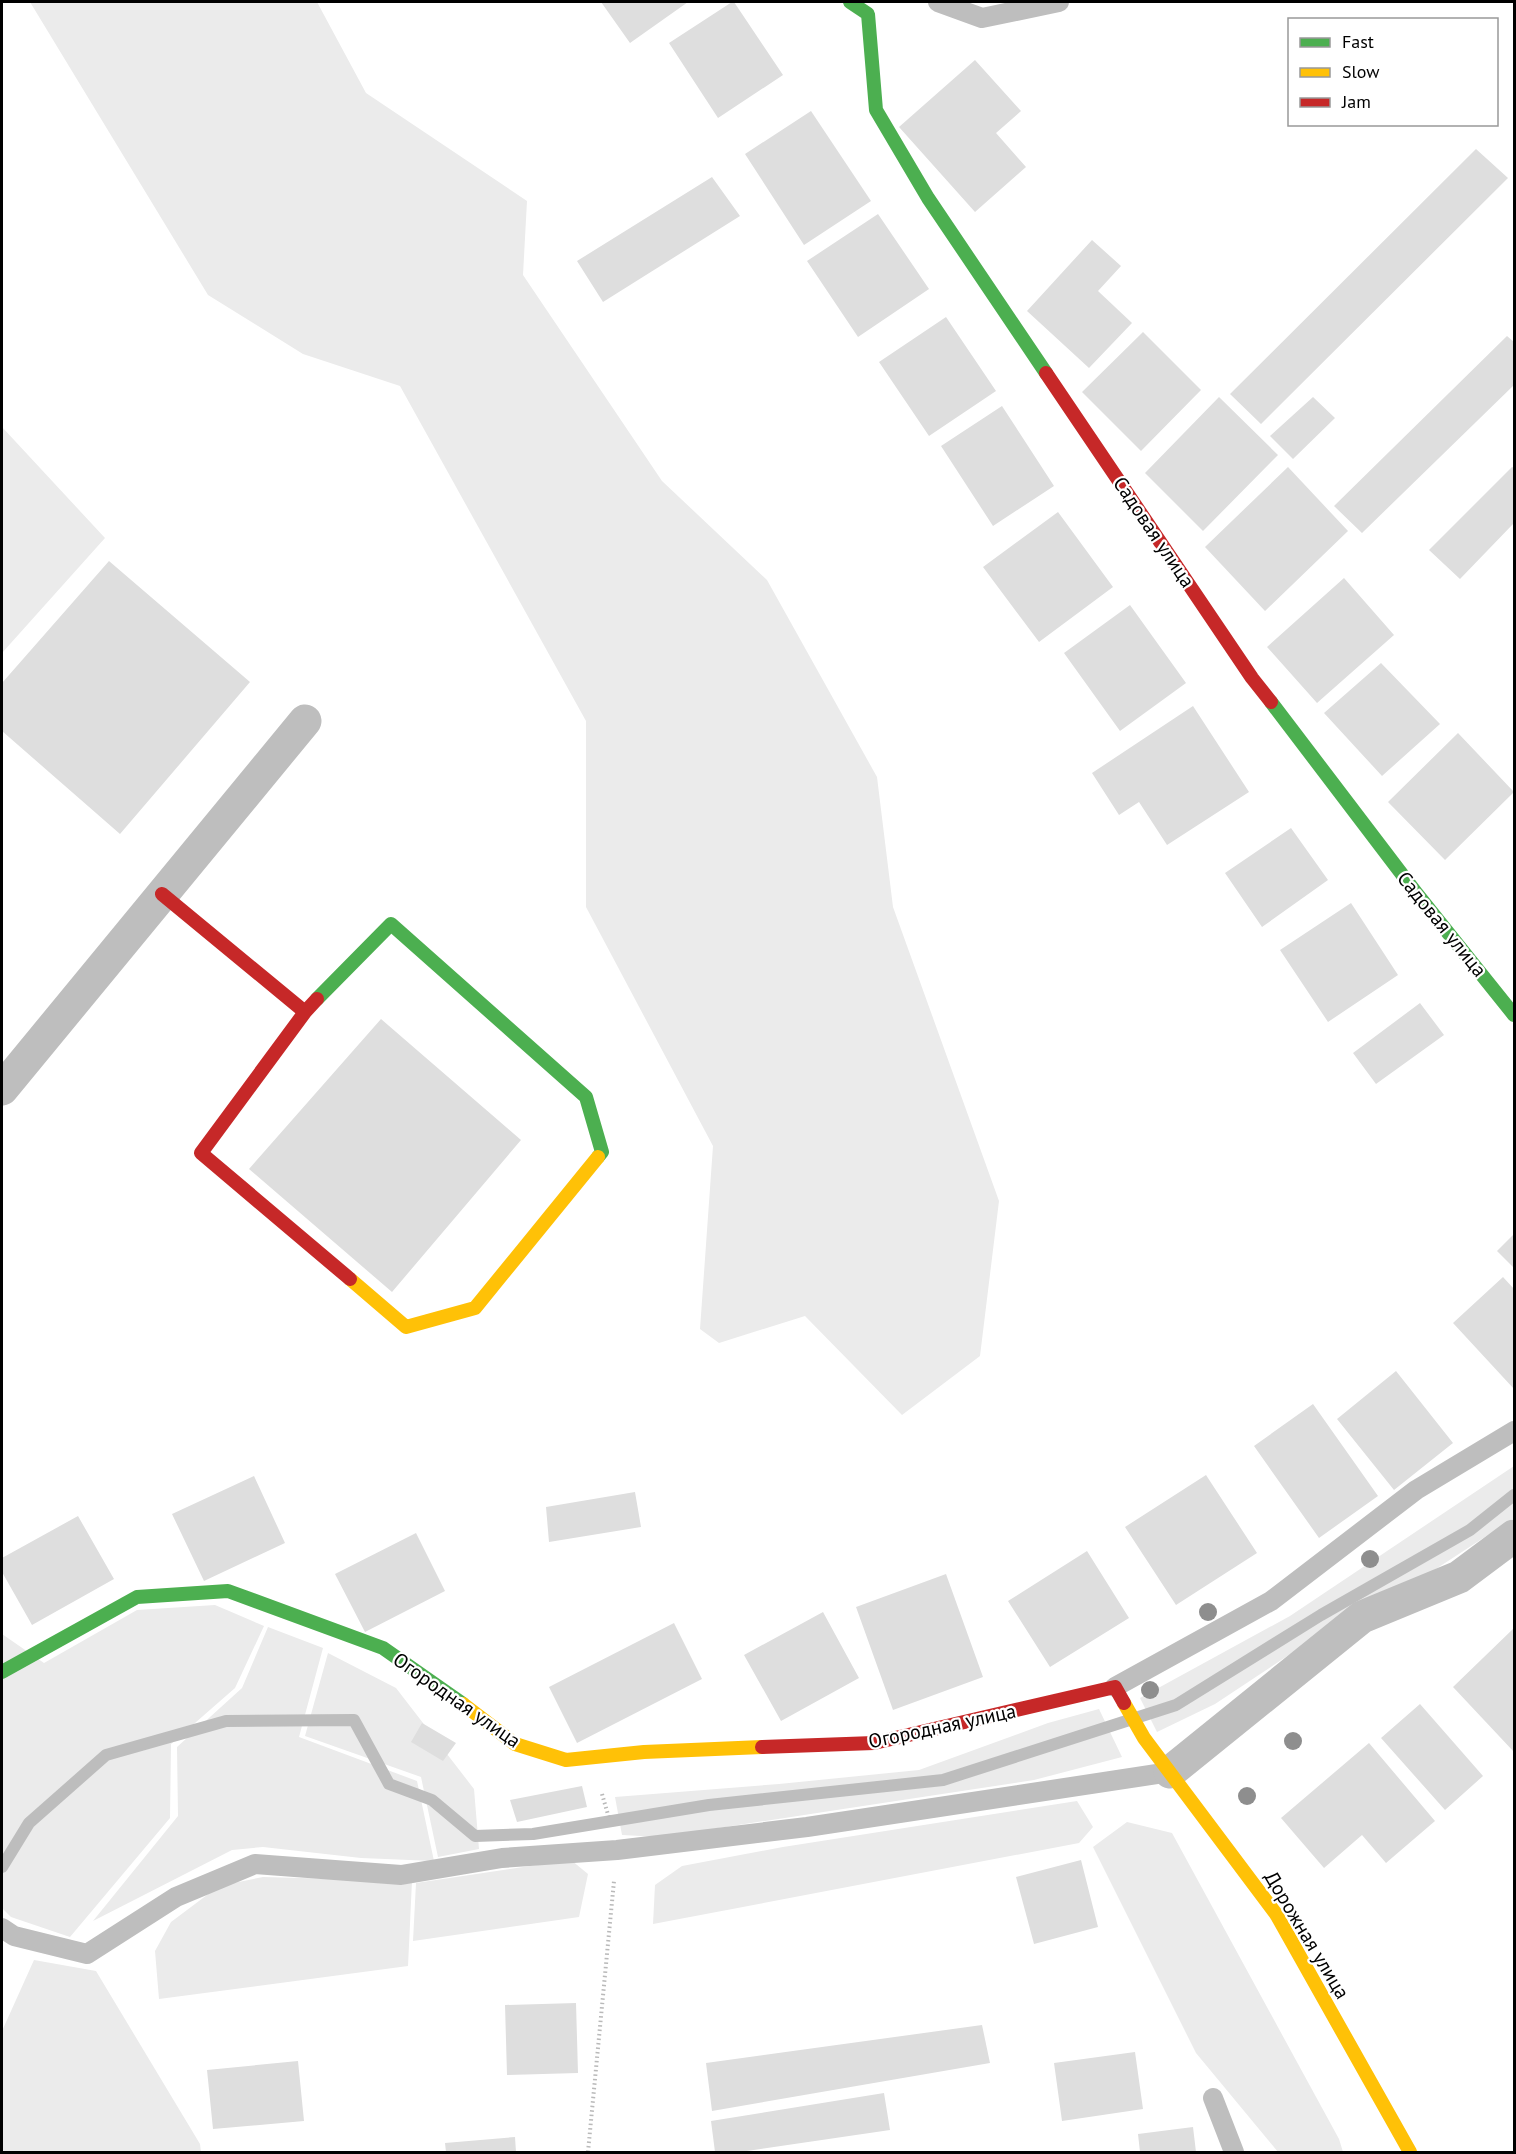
<svg xmlns="http://www.w3.org/2000/svg" width="1516" height="2154" font-family="'PT Sans',sans-serif">
	<rect width="100%" height="100%" fill="#fff"/>
	<path fill="#ebebeb" d="M30,2H317L366,93L527,201L523,275L662,481L767,580L877,777L893,907L999,1201L980,1356L902,1415L805,1316L719,1343L700,1329L713,1146L586,907V721L400,386L303,354L208,295Z
		M2,427L105,538L2,653Z
		M1514,1466V1518L1422,1578L1340,1621L1215,1704L1157,1732L1140,1698L1290,1616Z
		M215,1605L264,1626L235,1688L171,1744L170,1818L70,1937L11,1917L2,1908V1634L44,1663L137,1610Z
		M268,1627L323,1648L299,1737L417,1781L434,1861L361,1858L263,1847L232,1850L93,1921L178,1816L177,1747L242,1688Z
		M328,1653L396,1688L474,1789L479,1849L438,1857L421,1777L305,1736Z
		M1099,1709L1122,1757L1034,1780L830,1811L660,1837L622,1835L615,1797L779,1784L919,1770L1048,1723Z
		M1077,1801L1093,1827L1079,1843L653,1924L655,1885L682,1866L783,1847Z
		M1127,1822L1172,1833L1339,2139L1343,2152H1278L1196,2053L1093,1847Z
		M571,1860L588,1874L579,1917L413,1941L416,1883Z
		M263,1877L412,1881L408,1966L159,1999L155,1951L171,1922L219,1886Z
		M34,1960L96,1971L200,2144L201,2152H2V2031Z"/>
	<g fill="none" stroke-linecap="round" stroke-linejoin="round">
		<path stroke="#bdbdbd" stroke-width="12" d="M2,1867L29,1823L106,1755L226,1721L354,1720L389,1784L432,1800L475,1836L533,1834L709,1805L943,1780L1176,1705L1321,1615L1470,1530L1514,1495"/>
	</g>
	<path fill="#dedede" d="M601,2H688L630,43Z
		M732,2H734L783,75L718,118L669,43Z
		M975,60L1021,111L996,133L1026,167L975,212L899,127Z
		M811,111L871,201L804,245L745,154Z
		M1476,149L1508,178L1261,424L1230,394Z
		M712,177L740,216L603,302L577,261Z
		M878,214L929,289L858,337L807,261Z
		M1092,240L1121,266L1098,291L1132,323L1089,368L1027,311Z
		M946,317L996,391L929,436L879,362Z
		M1143,332L1201,390L1141,451L1082,392Z
		M1507,336L1514,342V385L1362,533L1334,506Z
		M1219,397L1278,455L1203,531L1145,473Z
		M1313,397L1335,418L1293,459L1270,436Z
		M1002,406L1054,486L993,526L941,446Z
		M1288,467L1348,531L1265,611L1205,547Z
		M1512,467L1514,468V523L1460,579L1429,550Z
		M1058,512L1113,587L1039,642L983,567Z
		M109,561L250,682L120,834L2,731V683Z
		M1344,578L1394,635L1317,703L1267,647Z
		M1130,605L1186,683L1120,731L1064,653Z
		M1381,663L1440,724L1382,776L1324,713Z
		M1193,706L1249,792L1167,845L1139,802L1119,815L1092,773Z
		M1458,733L1514,792L1445,860L1388,802Z
		M1291,828L1328,880L1262,927L1225,873Z
		M1351,903L1398,975L1328,1022L1280,950Z
		M1420,1003L1444,1035L1376,1084L1353,1053Z
		M381,1019L521,1140L392,1292L249,1169Z
		M1514,1234V1268L1497,1251Z
		M1503,1277L1514,1289V1389L1453,1323Z
		M1396,1371L1453,1443L1394,1490L1337,1419Z
		M1313,1404L1378,1496L1319,1538L1254,1446Z
		M1206,1475L1257,1553L1176,1605L1125,1527Z
		M254,1476L285,1543L204,1581L172,1514Z
		M635,1492L641,1527L549,1542L546,1507Z
		M78,1516L114,1579L32,1625L2,1572V1558Z
		M416,1533L445,1591L365,1632L335,1574Z
		M1087,1551L1129,1618L1050,1667L1008,1601Z
		M946,1574L983,1677L893,1710L856,1607Z
		M823,1612L859,1678L781,1721L744,1655Z
		M674,1623L702,1679L577,1743L549,1687Z
		M1514,1628V1752L1453,1687Z
		M1420,1704L1483,1776L1445,1810L1381,1738Z
		M422,1723L456,1743L443,1761L411,1742Z
		M1369,1743L1435,1821L1386,1863L1362,1835L1324,1868L1281,1818Z
		M582,1786L587,1807L517,1822L510,1800Z
		M1081,1860L1098,1927L1034,1944L1016,1877Z
		M576,2003L578,2073L507,2075L505,2005Z
		M982,2025L990,2063L712,2111L706,2063Z
		M1135,2052L1143,2109L1062,2121L1054,2063Z
		M298,2061L304,2121L213,2129L207,2070Z
		M884,2093L890,2130L740,2152H715L711,2121Z
		M1193,2127L1196,2152H1140L1138,2134Z
		M515,2137L516,2152H446L445,2143Z"/>
	<g fill="none" stroke-linecap="round" stroke-linejoin="round">
		<path stroke="#b9b9b9" stroke-width="4" stroke-dasharray="1.5 3" stroke-linecap="butt" d="M602,1794L609,1818
			M588,2152L614,1881"/>
		<path stroke="#bebebe" stroke-width="20" d="M938,2L982,18L1059,2
			M1115,1687L1271,1601L1416,1490L1514,1431
			M2,1928L14,1936L87,1954L176,1897L255,1864L401,1875L502,1858L617,1850L807,1827L1170,1772
			M1213,2098L1234,2152"/>
		<path stroke="#bebebe" stroke-width="33" d="M2,1089L305,721
			M1170,1772L1362,1617L1459,1577L1514,1536"/>
		<path stroke="#4caf50" stroke-width="14" d="M850,2L868,14L876,110L928,198L1046,373
			M1271,702L1417,894L1514,1015
			M317,999L391,924L586,1097L602,1152L598,1157
			M2,1672L137,1597L228,1591L383,1648L463,1704"/>
		<path stroke="#ffc107" stroke-width="14" d="M350,1279L406,1327L475,1308L598,1157
			M1124,1703L1144,1738L1276,1914L1410,2152
			M463,1704L515,1744L566,1760L644,1752L762,1747"/>
		<path stroke="#c62828" stroke-width="14" d="M1046,373L1252,678L1271,702
			M162,894L305,1012L317,999
			M305,1012L201,1153L350,1279
			M762,1747L874,1743L1115,1687L1124,1703"/>
	</g>
	<g fill="#8e8e8e">
		<circle cx="1370" cy="1559" r="9"/>
		<circle cx="1208" cy="1612" r="9"/>
		<circle cx="1150" cy="1690" r="9"/>
		<circle cx="1293" cy="1741" r="9"/>
		<circle cx="1247" cy="1796" r="9"/>
	</g>
	<g text-anchor="middle" stroke-width="4.5" stroke-linejoin="round" paint-order="stroke">
		<g font-size="20" fill="#000" stroke="#fff">
			<text transform="translate(1154 532) rotate(56)" y="7">Садовая улица</text>
			<text transform="translate(1442 924) rotate(51)" y="7">Садовая улица</text>
			<text transform="translate(457 1700) rotate(35)" y="7">Огородная улица</text>
			<text transform="translate(942 1726) rotate(-12)" y="7">Огородная улица</text>
			<text transform="translate(1307 1935) rotate(59)" y="7">Дорожная улица</text>
		</g>
	</g>
	<rect width="1516" height="2154" fill="none" stroke="#000000" stroke-width="6"/>
	<rect x="1288" y="18" width="210" height="108" fill="#ffffff" stroke="#999999" stroke-width="1.5"/>
	<rect x="1300" y="38" width="30" height="9" fill="#4caf50" stroke="#999999" stroke-width="1.5"/>
	<text x="1342" y="48" font-size="18" fill="#000000">Fast</text>
	<rect x="1300" y="68" width="30" height="9" fill="#ffc107" stroke="#999999" stroke-width="1.5"/>
	<text x="1342" y="78" font-size="18" fill="#000000">Slow</text>
	<rect x="1300" y="98" width="30" height="9" fill="#c62828" stroke="#999999" stroke-width="1.5"/>
	<text x="1342" y="108" font-size="18" fill="#000000">Jam</text>
</svg>
